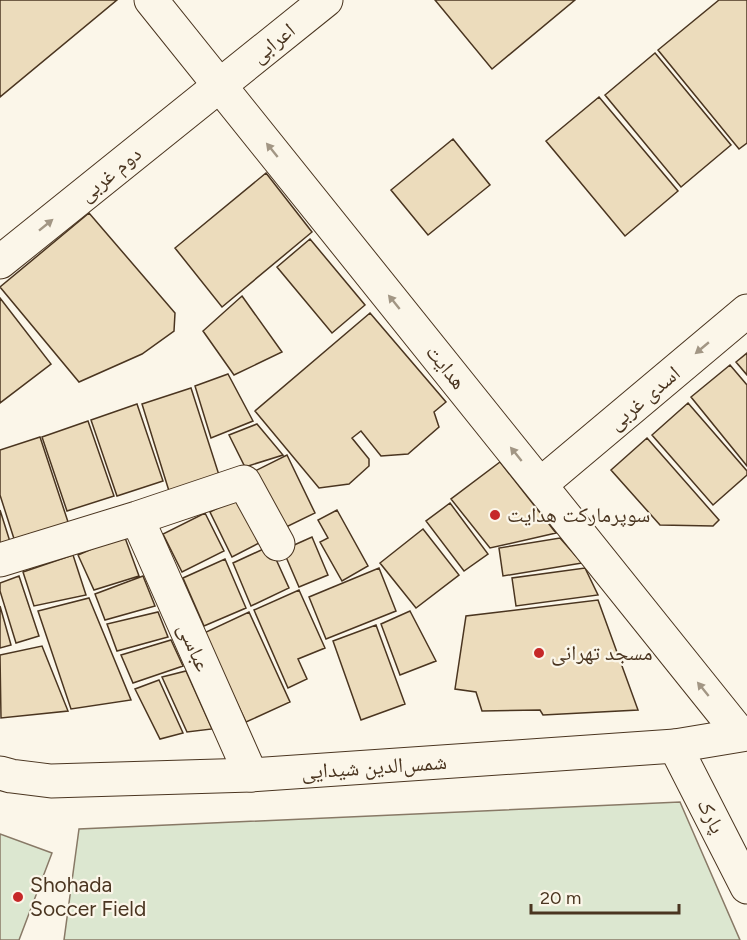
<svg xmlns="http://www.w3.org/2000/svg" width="747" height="940" font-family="Figtree,'Noto Naskh Arabic',sans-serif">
	<rect width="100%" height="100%" fill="#fbf6e9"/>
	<path fill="#dce7d0" stroke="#887966" stroke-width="1.5" d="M680,802L740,940H64L79,829Z
		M0,834L52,853L19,940H0Z"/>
	<path fill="#ecdcbc" stroke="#4a3520" stroke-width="1.5" d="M0,0H117L0,97Z
		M435,0H575L492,69Z
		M719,0H747V143L739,149L658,50Z
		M655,53L731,145L681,187L605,95Z
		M599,97L678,191L625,236L546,141Z
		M453,139L490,185L428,235L391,190Z
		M266,173L312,232L222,307L175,248Z
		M89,213L175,313L174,331L142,354L79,382L0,287Z
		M310,239L365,305L332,333L277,267Z
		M242,296L282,352L234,375L203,331Z
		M0,298L51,364L0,403Z
		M370,313L446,402L434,412L439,427L408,454L381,456L361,431L352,438L369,459V466L349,484L319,488L255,411Z
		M747,353V375L736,362Z
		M730,365L747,385V466L691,397Z
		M228,374L253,421L211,438L195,386Z
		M191,388L219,475L169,491L142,404Z
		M688,403L747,471V475L713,505L652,435Z
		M137,404L163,481L117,496L91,420Z
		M88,421L114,496L67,511L42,437Z
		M257,424L283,455L245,467L229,435Z
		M40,437L70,528L16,545L0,495V450Z
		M647,438L719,520L713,526L660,525L611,470Z
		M287,455L315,513L278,531L251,473Z
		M500,462L556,533L490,548L451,499Z
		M241,496L263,541L232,557L210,512Z
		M450,503L488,554L464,571L426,521Z
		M0,510L12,548L0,552Z
		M337,510L368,566L342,581L320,542L328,538L318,520Z
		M205,513L224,551L182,572L163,534Z
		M423,529L459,575L416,608L380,563Z
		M124,535L139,576L94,590L78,555Z
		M312,537L328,575L299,587L283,550Z
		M560,538L582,563L503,576L499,548Z
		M270,546L289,588L251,606L233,563Z
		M73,555L86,595L34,606L23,572Z
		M225,559L246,608L204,626L183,578Z
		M379,568L396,611L326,639L309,597Z
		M585,568L598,595L516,606L512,578Z
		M19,576L39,636L16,643L0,591V583Z
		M143,576L155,606L105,620L95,594Z
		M299,590L325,648L298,659L307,679L288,688L254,610Z
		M89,598L131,700L71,709L38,611Z
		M598,600L638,710L543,715L540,710L482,711L476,692L455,689L466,616Z
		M0,606L11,645L0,648Z
		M410,611L436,661L400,675L381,624Z
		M158,612L168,637L117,651L107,624Z
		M249,612L290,702L246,722L204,633Z
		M376,625L405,704L361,720L333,641Z
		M171,640L183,666L133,683L121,655Z
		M42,646L68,711L1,718L0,655Z
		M186,671L212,729L187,732L162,677Z
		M159,680L183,733L160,739L135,689Z"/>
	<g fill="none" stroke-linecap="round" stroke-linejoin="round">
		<g stroke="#4a3520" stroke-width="35">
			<path id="minor" d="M0,262L326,0
				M541,484L747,311
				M137,518L251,775
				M0,560L137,518L244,482L278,544
				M675,746L747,887"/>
		</g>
		<g stroke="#4a3520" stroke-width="35">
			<path id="tertiary" d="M151,0L740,734
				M0,773L11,776L51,781L251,775L675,746L747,734"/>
		</g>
		<use href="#minor" stroke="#fbf6e9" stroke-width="33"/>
		<use href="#tertiary" stroke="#fbf6e9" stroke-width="33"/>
	</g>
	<defs><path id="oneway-solid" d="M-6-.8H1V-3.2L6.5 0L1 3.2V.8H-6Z" transform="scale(1.5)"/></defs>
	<g fill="#a29684">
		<use href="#oneway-solid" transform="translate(272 150) rotate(-129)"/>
		<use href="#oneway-solid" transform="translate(46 225) rotate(-39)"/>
		<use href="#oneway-solid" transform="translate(394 302) rotate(-129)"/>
		<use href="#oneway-solid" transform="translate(702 348) rotate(140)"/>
		<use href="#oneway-solid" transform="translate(516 454) rotate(-129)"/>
		<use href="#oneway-solid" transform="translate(703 689) rotate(-129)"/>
	</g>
	<g fill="#c62828" stroke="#fbf6e9" stroke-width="2">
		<circle cx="495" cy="515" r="6"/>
		<circle cx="539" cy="653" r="6"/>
		<circle cx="18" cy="897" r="6"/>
	</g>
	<g text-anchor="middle" stroke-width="4.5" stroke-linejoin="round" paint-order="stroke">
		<g font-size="21" fill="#4a3520" stroke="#fbf6e9">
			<text transform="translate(273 43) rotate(-39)" y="7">اعرابی</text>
			<text transform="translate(110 174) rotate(-39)" y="7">دوم غربی</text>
			<text transform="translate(446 367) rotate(51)" y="7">هدایت</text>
			<text transform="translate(644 398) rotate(-40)" y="7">اسدی غربی</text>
			<text transform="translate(194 647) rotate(66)" y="7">عباسی</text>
			<text transform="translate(374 767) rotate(-4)" y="7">شمس‌الدین شیدایی</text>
			<text transform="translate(711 816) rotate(63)" y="7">پارک</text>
		</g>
		<g font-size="21" fill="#4a3520" stroke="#fbf6e9" text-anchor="start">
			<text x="507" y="522">سوپرمارکت هدایت</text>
			<text x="551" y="660">مسجد تهرانی</text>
			<text x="30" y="892">Shohada<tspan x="30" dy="24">Soccer Field</tspan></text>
		</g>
	</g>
	<path d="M531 904v9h148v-9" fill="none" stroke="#4a3520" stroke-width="3"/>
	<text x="540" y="904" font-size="18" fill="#4a3520" stroke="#fbf6e9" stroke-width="4.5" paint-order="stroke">20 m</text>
</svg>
